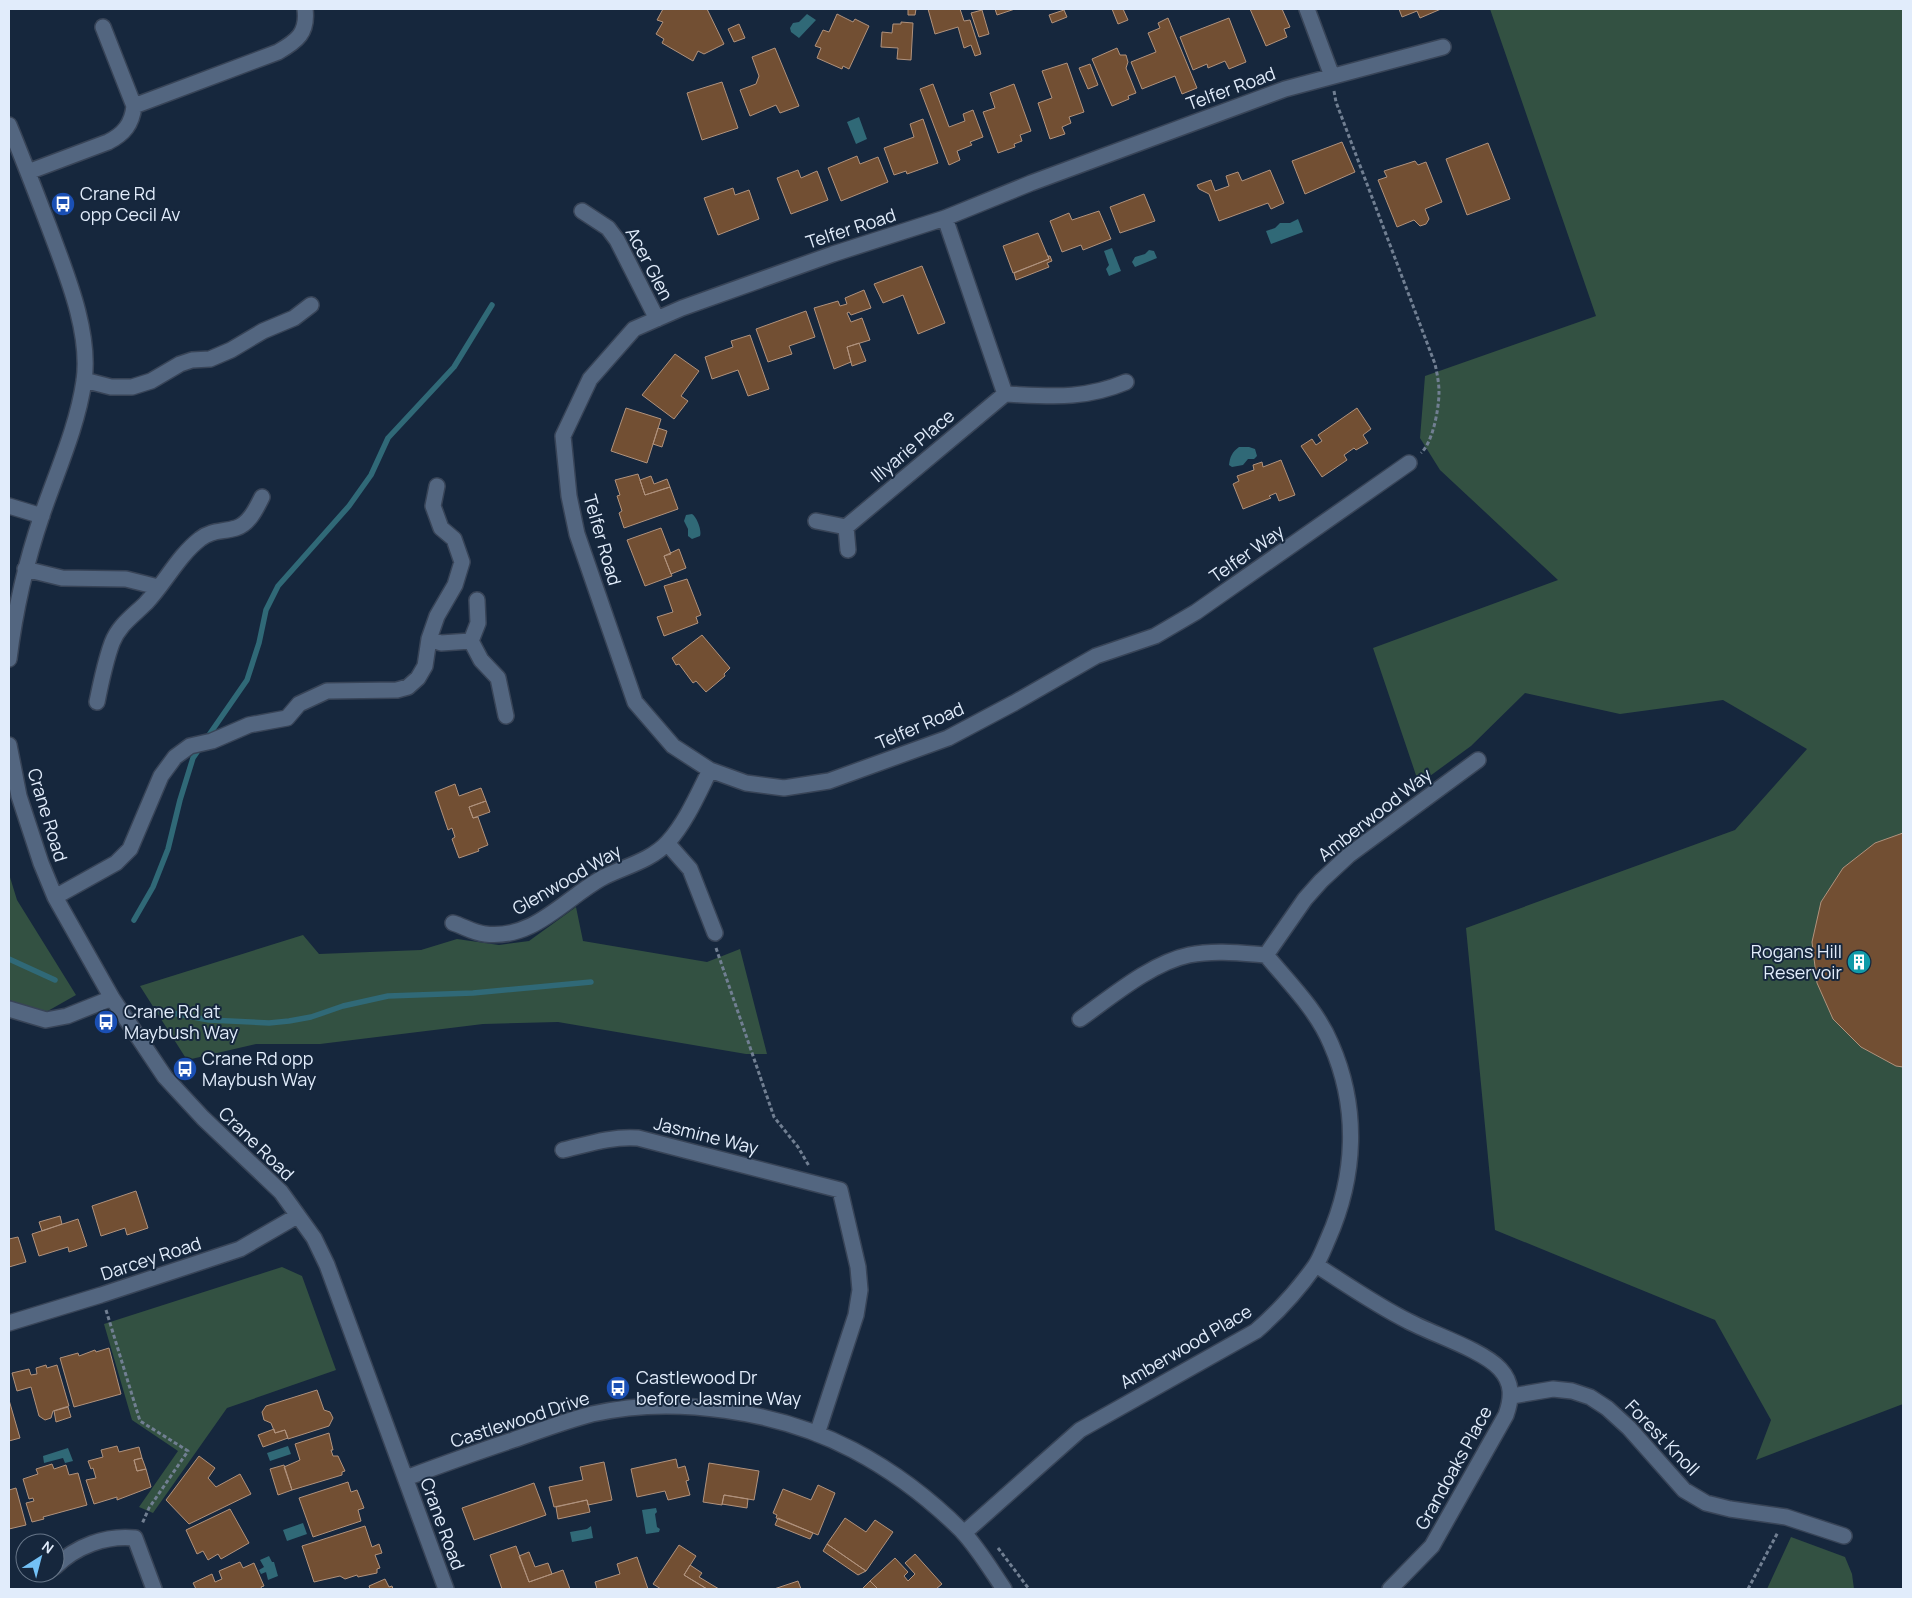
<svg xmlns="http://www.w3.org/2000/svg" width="1912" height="1598" font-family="Manrope,sans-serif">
	<rect width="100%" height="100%" fill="#16273d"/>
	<path fill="#335142" d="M1490,9H1903V1404L1756,1460L1771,1420L1715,1320L1495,1230L1466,928L1735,830L1807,749L1723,700L1620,714L1525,693L1471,746L1419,784L1373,648L1558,580L1440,470L1420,438L1425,376L1596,316Z
		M9,874L17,900L76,995L46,1012L9,1000Z
		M576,907L583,941L707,962L740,949L767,1054H746L558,1022L483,1024L320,1044H256L187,1060L140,986L303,935L319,954L421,950L457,939L499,945L529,941Z
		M282,1267L302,1276L336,1370L227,1408L153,1513L139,1507L178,1451L132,1420L104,1324Z
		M1791,1537L1845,1557L1852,1574L1854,1589H1767Z"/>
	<path fill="#306977" d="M807,14L816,20L799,38L791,32L790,28L793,23L799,22Z
		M859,117L867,139L856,144L847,122Z
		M1298,219L1303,232L1271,244L1266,231L1275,228L1280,223H1290Z
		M1112,248L1121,271L1109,276L1106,269L1109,265L1104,251Z
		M1149,250L1154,251L1157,258L1135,267L1132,262L1135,257L1145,254Z
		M1239,447H1249L1255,449L1257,456L1254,459H1248L1243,465L1232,467L1229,465C1230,457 1232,452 1239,447Z
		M692,514C697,517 702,531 700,536L692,539L688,536V529L684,521L686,515Z
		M288,1446L291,1454L270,1461L267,1453Z
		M68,1448L73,1461L65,1463L63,1458L44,1463L43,1456Z
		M656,1508L657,1512L655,1514L657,1527L660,1529L659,1532L646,1534L642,1510Z
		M303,1523L307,1534L287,1541L283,1530Z
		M591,1526L593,1538L572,1542L570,1532L587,1529Z
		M269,1556L272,1562H274L278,1576L268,1580L265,1568L266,1572L261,1574L259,1570L264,1567L260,1560Z"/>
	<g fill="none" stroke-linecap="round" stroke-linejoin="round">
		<path stroke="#306977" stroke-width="5.5" d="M134,920L153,887L168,849L180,800L193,758L247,680L259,643L266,610L278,586L349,506L371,475L388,438L454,367L492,305
			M9,959L55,980
			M161,1011L209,1020L269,1023L289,1021L311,1017L343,1006L388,996L473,993L591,982"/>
	</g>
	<path fill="#724f33" stroke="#b0927d" d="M663,9H707L724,44L704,54L698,51L693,61L662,43L664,39L656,34L663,22L657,20Z
		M908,9H916L915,15H908Z
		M928,9H960L964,21L970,20L981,54L975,56L971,45L964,48L958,27L935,34Z
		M995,9H1015L997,15Z
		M1112,9H1123L1128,20L1118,24Z
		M1250,9H1282L1290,27L1284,29L1287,37L1266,46Z
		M1399,9H1441L1420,18L1417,11L1402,17Z
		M982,10L989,34L979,37L971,13Z
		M1064,10L1067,17L1052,23L1049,15Z
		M837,14L853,22L855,19L869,26L849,69L843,66L842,69L817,58L821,48L815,46L823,30L829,32Z
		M1168,18L1197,88L1182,94L1175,76L1142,89L1131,62L1156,52L1148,33L1160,28L1158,23Z
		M1229,18L1246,62L1229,69L1225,61L1208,68L1207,64L1193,70L1180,37Z
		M901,22L913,23L911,60L897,59L898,48L881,47L882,32L892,33L893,24H901Z
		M739,24L745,38L734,42L728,29Z
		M775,48L799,106L780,113L776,105L750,116L740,90L756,84L759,76L752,57Z
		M1117,48L1120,55H1126L1128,62L1126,68L1136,93L1128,96L1129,99L1112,106L1092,59Z
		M1067,63L1084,112L1069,117L1071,123L1062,127L1065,134L1050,139L1038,103L1052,98L1042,71Z
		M1090,64L1098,85L1088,89L1079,68Z
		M722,82L738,128L702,140L687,93Z
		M933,84L949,127L965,121L963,114L973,110L983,137L970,142L972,145L957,151L960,160L949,165L920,89Z
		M1014,84L1031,131L1020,135L1022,141L1014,144L1015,147L998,153L983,112L995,108L990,93Z
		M923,119L938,163L907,174L906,171L894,175L884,148L914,137L910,124Z
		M1342,142L1355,172L1305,194L1292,161Z
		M1488,143L1510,199L1467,215L1446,159Z
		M857,156L860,164L878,157L888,182L841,201L828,168Z
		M1415,161L1418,165L1426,162L1442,202L1425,209L1429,219L1426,224L1420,226L1414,220L1397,227L1378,180L1387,177L1384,171Z
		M798,170L801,178L817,171L828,200L791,214L777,178Z
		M1270,170L1284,203L1271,209L1268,203L1219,221L1209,194L1199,189L1197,185L1211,180L1215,191L1229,186L1226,176L1238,172L1242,181Z
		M733,188L735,195L749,190L759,219L718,235L704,198Z
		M1144,194L1155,221L1120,233L1110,207Z
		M1099,211L1111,239L1083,250L1081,245L1062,252L1050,221L1069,213L1072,220Z
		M1038,233L1049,259L1013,273L1003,246Z
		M1048,256H1050L1052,261L1047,263L1049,267L1016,280L1014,273L1049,259Z
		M922,266L945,323L918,334L903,295L883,303L874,284Z
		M864,290L871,308L851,315L849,312L847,313L851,322L862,318L870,340L847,347L851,362L834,369L814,308L838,301L840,306L847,304L845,298Z
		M806,311L815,337L789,346L792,354L768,362L756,329Z
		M750,335L769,389L748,396L738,370L712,379L705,357L733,347L731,341Z
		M859,343L866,361L852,366L847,347Z
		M675,354L699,371L681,396L688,401L674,419L642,395Z
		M626,408L661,419L647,463L611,451Z
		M1357,408L1371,429L1363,435L1368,443L1356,450L1354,448L1344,455L1347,460L1322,477L1301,446L1312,439L1316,445L1322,441L1318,435Z
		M658,428L667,431L662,447L653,444Z
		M1281,460L1295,495L1279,501L1276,493L1269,496L1271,498L1243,509L1233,484L1239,481L1237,476L1254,470L1253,465L1262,462L1263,467Z
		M638,474L645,495L670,487L678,509L624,528L619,513L622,511L617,496L620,495L615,480Z
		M651,476L654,484L667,479L670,487L645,495L640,480Z
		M661,528L671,554L664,556L672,576L645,586L627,540Z
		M679,549L686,568L671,574L664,556Z
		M687,579L701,615L696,617L698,623L664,636L657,617L673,612L664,586Z
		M702,635L730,668L724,674L725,676L706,692L696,681L693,683L679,664L676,665L672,658Z
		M455,784L459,796L481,788L486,801L469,807L473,818L478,817L488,845L478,849L479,851L459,858L452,839L455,837L452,828L448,830L435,792Z
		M486,801L490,812L473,818L469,807Z
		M1903,833V1067L1896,1066L1861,1047L1833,1019L1817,983L1812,942L1821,902L1843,868L1875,843Z
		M136,1191L148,1228L127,1235L125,1228L101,1236L92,1206Z
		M60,1216L62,1224L42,1231L39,1222Z
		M78,1219L87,1246L69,1252L68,1247L39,1256L32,1234Z
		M18,1237L26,1262L9,1267V1239Z
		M109,1348L121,1394L74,1407L60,1358L78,1353L79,1356L95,1350L96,1352Z
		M46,1365L47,1368L57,1365L69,1406L53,1411L51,1418L45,1420L39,1416L31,1387L17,1391L12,1373L29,1369L31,1375L37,1374L36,1368Z
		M317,1390L324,1410L330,1412L333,1418L329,1426L288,1439L285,1430L275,1433L271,1423L264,1420L262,1412L266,1406Z
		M9,1400L20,1438L9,1441Z
		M68,1407L71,1417L56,1422L54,1411Z
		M274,1429L275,1433L285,1430L288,1438L263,1447L258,1435Z
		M329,1433L333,1450H331L333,1456H338L345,1471L342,1472V1475L292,1490L284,1467L300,1460L295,1444Z
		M117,1446L119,1452L139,1447L142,1458L134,1460L137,1471L146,1469L151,1487L117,1500V1497L94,1504L86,1480L96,1478L93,1468L91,1469L88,1461L103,1457L101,1450Z
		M199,1456L215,1468L208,1478L216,1487L240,1474L251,1494L189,1524L166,1500Z
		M142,1458L146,1469L137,1471L134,1460Z
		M676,1459L678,1468L685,1466L689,1480L686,1481L690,1495L668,1500L665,1491L637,1497L631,1469Z
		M604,1462L612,1500L588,1505L587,1500L554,1507L549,1487L583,1480L580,1467Z
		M709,1463L759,1471L754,1500L724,1495L722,1505L703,1502Z
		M52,1464L54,1469L66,1465L69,1475L78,1473L87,1505L43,1517L44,1519L32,1522L26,1503L34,1501L33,1498L29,1499L23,1479L38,1474L36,1469Z
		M284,1465L292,1490L278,1495L270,1469Z
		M348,1482L351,1492L357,1490L364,1508L358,1510L361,1521L313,1537L299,1498Z
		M534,1483L546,1515L474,1540L462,1508Z
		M818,1485L835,1493L818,1535L776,1518L777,1515L773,1513L783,1489L811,1500Z
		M16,1488L26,1525L9,1529V1490Z
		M724,1495L748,1499L747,1508L722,1504Z
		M587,1500L590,1512L558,1519L556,1507Z
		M230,1509L249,1543L221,1559L218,1554L208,1560L203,1551L197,1554L186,1530Z
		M778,1518L813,1533L810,1539L775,1525Z
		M845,1518L866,1532L875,1520L893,1532L866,1571L827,1544Z
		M365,1526L372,1547L379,1544L382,1553L375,1555L380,1568L377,1569V1573L358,1577L357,1575L345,1579L340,1576L314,1582L302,1546Z
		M827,1544L866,1571L858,1575L823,1551Z
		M679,1545L696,1556L684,1575L707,1589H661L653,1584Z
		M516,1546L529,1582L563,1570L570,1589H502L490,1555Z
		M529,1552L535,1567L548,1563L552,1574L529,1582L519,1556Z
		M915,1554L942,1584L936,1589H878L870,1581L895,1558L908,1572L904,1576L908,1581L915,1574L905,1563Z
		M637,1557L648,1589H597L595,1582L620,1574L617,1564Z
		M240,1562L243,1568L254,1563L264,1586L261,1587L262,1589H196L193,1583L212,1574L215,1582L222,1579L219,1571Z
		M690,1565L702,1573L699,1577L719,1589H707L684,1575Z
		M385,1579L389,1587L392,1586L393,1589H370L369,1586Z
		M798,1581L801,1589H774Z
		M870,1581L878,1589H865L863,1588Z"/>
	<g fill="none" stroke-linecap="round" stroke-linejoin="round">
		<g stroke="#384457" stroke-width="18">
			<path id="minor" d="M1307,9L1332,76
				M134,106L278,52C297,41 308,33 305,9
				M9,125C23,159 36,193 49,227C66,273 91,332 84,381C77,428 57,471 42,515C26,562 15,610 9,659
				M28,172L108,142C124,134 132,124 134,106L103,27
				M582,211L608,228L617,240L657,319
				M945,218L1005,394
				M84,380L111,387H132L151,381L180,364L192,360L210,359L231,350L263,331L294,318L311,305
				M1409,463L1196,612L1155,636L1096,656L1014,703L948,738L829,781L784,788L746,783L710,770L673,746L635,702L577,534L569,496L563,436L590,379L634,329L682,308L833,254L945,218L1031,183L1285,89L1443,47
				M9,506L42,516
				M816,521L846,527
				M848,550L846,527L1005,394C1050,396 1083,400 1126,382
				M25,569L62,578L126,579L158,587
				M477,600L478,623L471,641L481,660L498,678L506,716
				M429,639L441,643L471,641
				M97,702C101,682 105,662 112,643C119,625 133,616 146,603C165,583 178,556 200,539C211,530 223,532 236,528C249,524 256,509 262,497
				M9,745L19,796L41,863L55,897L112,998L165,1077L203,1118L281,1192L314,1238L327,1265L446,1589
				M667,843L690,869L715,933
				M55,897L116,863L130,849L161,776L175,757L190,746L212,741L249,725L287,718L299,704L327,691L397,690L408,687L418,678L425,666L429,639L437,616L455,585L462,562L454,539L441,528L433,506L437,486
				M453,923C463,926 474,933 485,934C533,940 563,900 602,878C623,867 651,861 668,842C686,822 698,794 710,770
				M1266,955L1305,899L1321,881L1349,855L1478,760
				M9,1009L46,1020L67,1016L112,998
				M1080,1019C1111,997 1151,963 1189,955C1214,950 1240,953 1266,955
				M563,1150C588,1144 612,1136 638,1138L840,1190L858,1267L860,1290L856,1315L817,1434
				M1316,1265C1346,1284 1376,1305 1408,1321C1432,1334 1483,1350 1500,1369C1513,1383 1512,1398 1506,1415L1432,1546L1390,1589
				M9,1323L101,1295L240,1249L297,1216
				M1512,1396L1553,1389L1572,1391L1590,1397L1607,1408L1629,1428L1684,1490L1706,1503L1730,1509L1786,1517L1844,1536
				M406,1478C441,1465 477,1452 513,1440C539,1431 565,1421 592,1414C674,1395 779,1411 853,1450C893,1471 930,1499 962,1531C978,1548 991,1570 1004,1589
				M964,1533L1080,1430L1256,1331C1278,1312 1298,1290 1315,1266C1320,1259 1324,1248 1328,1239C1356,1176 1359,1108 1331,1044C1317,1010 1289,983 1266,955
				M55,1567C76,1546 106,1535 135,1538L154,1589"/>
		</g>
		<path stroke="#717f92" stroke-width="3" stroke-dasharray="4 2.5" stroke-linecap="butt" d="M1334,91L1336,102L1435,364C1437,373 1439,383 1439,392C1439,408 1433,442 1421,453
			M716,948L774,1117L798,1147L809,1166
			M106,1310L140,1421L188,1451L149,1508L142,1524
			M998,1548L1029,1589
			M1748,1589L1778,1532"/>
		<use href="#minor" stroke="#536680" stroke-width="15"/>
	</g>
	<defs>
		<g id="bus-disc" transform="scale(1.25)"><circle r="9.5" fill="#1a4fb4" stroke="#16273d"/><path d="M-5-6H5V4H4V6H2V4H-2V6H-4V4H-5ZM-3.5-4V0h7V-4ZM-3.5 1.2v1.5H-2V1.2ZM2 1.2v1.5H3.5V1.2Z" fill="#fff"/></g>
		<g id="building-disc" transform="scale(1.25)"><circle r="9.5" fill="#0f9aa8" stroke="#16273d"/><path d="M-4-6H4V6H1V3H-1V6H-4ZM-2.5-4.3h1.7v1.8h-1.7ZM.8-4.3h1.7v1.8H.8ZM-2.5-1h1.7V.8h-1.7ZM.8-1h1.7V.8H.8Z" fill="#fff"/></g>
	</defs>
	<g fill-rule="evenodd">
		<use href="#bus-disc" x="63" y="204"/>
		<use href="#building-disc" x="1859" y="962"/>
		<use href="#bus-disc" x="106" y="1022"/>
		<use href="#bus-disc" x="185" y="1069"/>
		<use href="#bus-disc" x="618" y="1388"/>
	</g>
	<g text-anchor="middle" stroke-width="4" stroke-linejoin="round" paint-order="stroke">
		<g font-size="18" fill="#e1ecfb" stroke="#16273d">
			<text transform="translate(1231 89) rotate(-20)" y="6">Telfer Road</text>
			<text transform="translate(851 229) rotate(-18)" y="6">Telfer Road</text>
			<text transform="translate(649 264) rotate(62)" y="6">Acer Glen</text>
			<text transform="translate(913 446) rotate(-40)" y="6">Illyarie Place</text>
			<text transform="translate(602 540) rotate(74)" y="6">Telfer Road</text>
			<text transform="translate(1247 554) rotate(-35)" y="6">Telfer Way</text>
			<text transform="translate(920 726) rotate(-23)" y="6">Telfer Road</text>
			<text transform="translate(47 815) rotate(73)" y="6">Crane Road</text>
			<text transform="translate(1375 815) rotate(-38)" y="6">Amberwood Way</text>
			<text transform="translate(567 880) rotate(-30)" y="6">Glenwood Way</text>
			<text transform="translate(706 1136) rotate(14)" y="6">Jasmine Way</text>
			<text transform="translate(256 1144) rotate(44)" y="6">Crane Road</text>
			<text transform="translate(151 1259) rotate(-18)" y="6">Darcey Road</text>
			<text transform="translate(1186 1347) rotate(-30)" y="6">Amberwood Place</text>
			<text transform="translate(520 1420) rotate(-18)" y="6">Castlewood Drive</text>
			<text transform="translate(1662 1438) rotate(46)" y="6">Forest Knoll</text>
			<text transform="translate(1454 1468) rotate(-61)" y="6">Grandoaks Place</text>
			<text transform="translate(442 1524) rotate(70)" y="6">Crane Road</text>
		</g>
		<g font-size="18" fill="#e1ecfb" stroke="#16273d" text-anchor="start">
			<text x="80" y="200">Crane Rd<tspan x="80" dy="21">opp Cecil Av</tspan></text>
			<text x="1842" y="958" text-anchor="end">Rogans Hill<tspan x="1842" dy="21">Reservoir</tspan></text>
			<text x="124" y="1018">Crane Rd at<tspan x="124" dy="21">Maybush Way</tspan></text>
			<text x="202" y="1065">Crane Rd opp<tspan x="202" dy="21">Maybush Way</tspan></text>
			<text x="636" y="1384">Castlewood Dr<tspan x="636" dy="21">before Jasmine Way</tspan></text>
		</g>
	</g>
	<rect width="1912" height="1598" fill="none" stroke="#e1ecfb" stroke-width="20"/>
	<g transform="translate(40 1558) rotate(36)"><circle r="24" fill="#16273d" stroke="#677689"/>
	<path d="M0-4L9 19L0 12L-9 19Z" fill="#73c1f6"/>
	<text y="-8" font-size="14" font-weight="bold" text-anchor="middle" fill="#e1ecfb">N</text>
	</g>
</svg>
